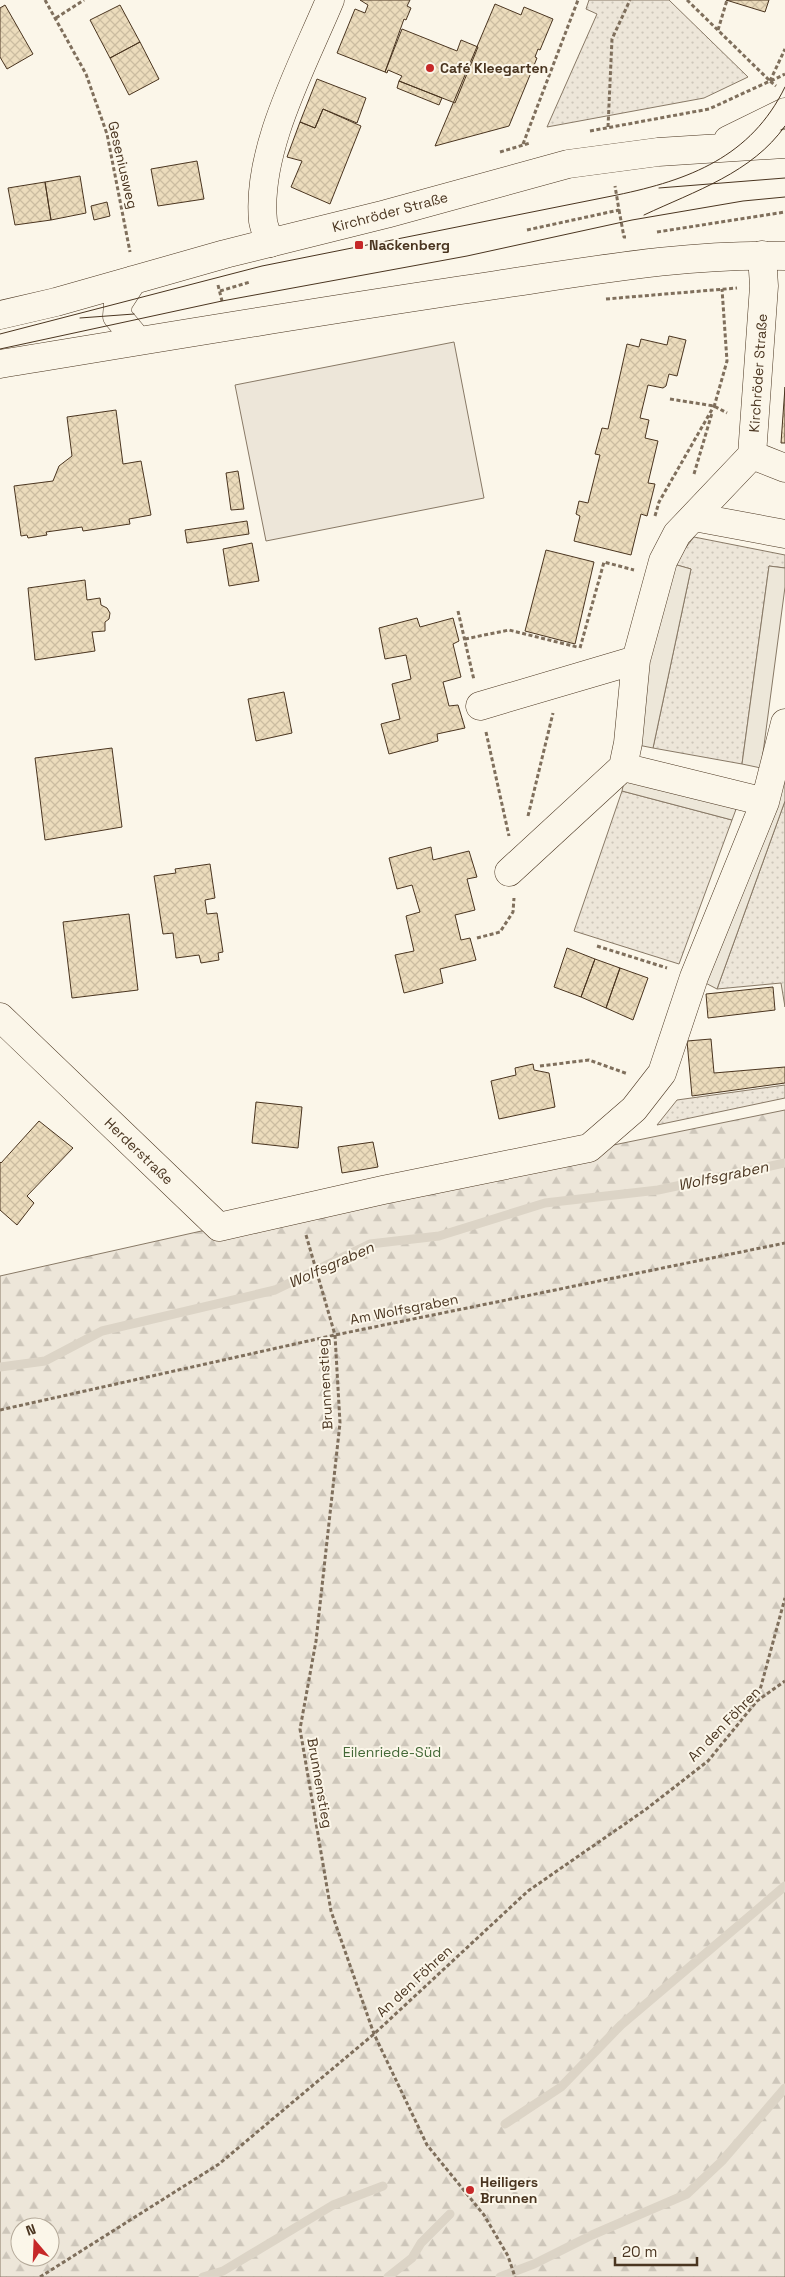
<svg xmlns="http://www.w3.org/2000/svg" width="785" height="2277" font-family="'Space Grotesk',sans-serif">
	<defs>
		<pattern id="grass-dots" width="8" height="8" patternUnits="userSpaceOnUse" patternTransform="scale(1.25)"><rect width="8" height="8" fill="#ede6d9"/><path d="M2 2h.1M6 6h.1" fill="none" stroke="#cdc6ba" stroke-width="1.8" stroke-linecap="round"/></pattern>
		<pattern id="forest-firs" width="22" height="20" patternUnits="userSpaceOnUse" patternTransform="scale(1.25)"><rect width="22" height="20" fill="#ede6d9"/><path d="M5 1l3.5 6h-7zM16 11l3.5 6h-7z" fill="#cdc6ba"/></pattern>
		<pattern id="building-cross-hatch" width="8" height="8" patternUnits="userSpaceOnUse" patternTransform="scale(1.25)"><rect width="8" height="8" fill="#ecdcbc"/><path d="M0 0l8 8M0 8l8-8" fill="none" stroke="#ccbda1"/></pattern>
	</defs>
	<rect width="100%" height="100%" fill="#fbf6e9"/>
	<path fill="url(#grass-dots)" stroke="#887966" d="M589,0H669L748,77L704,98L547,127L597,14L586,9Z
		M694,537L785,555V568L769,566L742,764L653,748L691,569L673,564Z
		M622,791L732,820L679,964L574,931Z
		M785,801V1007L781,983L717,989Z
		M785,1085V1098L657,1125L677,1100Z"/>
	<path fill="url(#forest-firs)" stroke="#887966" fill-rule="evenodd" d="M785,1110V2277H0V1276L300,1209ZM20,2227H50V2257H20Z"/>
	<path fill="#ede6d9" stroke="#887966" d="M454,342L484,498L266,541L235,385Z"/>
	<path fill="#ede7d9" stroke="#887966" d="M663,561L691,569L653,748L628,743Z
		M769,566L785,568V587L761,768L742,764Z
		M785,734V801L717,989L694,977Z
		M627,768L741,796L732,820L622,791Z"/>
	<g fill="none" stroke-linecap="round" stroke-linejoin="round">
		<path stroke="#dcd4c6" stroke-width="9" d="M0,1367L45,1361L102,1331L275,1290L370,1244L439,1236L545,1203L658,1190L785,1163
			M505,2124L561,2087L621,2025L785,1886
			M203,2277L223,2271L333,2205L383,2186
			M388,2277L412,2258L421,2243L450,2214
			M500,2277L534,2264L592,2235L687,2194L722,2161L785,2088"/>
	</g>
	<path fill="url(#building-cross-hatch)" stroke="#4a3520" d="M360,0H410L407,6L411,8L406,20L404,19L385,72L337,53L355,9L365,13L368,5Z
		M726,0H769L765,12Z
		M495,4L521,15L524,7L553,19L540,50L538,49L535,57L537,58L509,126L435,146Z
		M5,5L33,54L7,69L0,57V8Z
		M120,5L140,42L110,58L90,20Z
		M402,29L457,51L461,40L478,47L455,103L399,81L402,76L388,70L387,73L385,72Z
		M140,42L159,79L129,95L110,58Z
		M317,79L366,98L357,123L323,109L315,128L300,122Z
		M399,81L442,98L439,105L397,88Z
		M323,109L361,126L330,204L291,187L302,161L287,157L300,122L315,128Z
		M197,161L204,199L158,206L151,169Z
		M80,176L86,213L51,220L45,182Z
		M45,182L51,220L15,225L8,188Z
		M107,202L110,216L94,220L91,206Z
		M669,336L686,340L677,376L669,374L666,386L663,388L648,385L640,418L649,420L645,438L658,441L648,483L655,484L647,516L641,514L631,555L574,541L580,516L576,514L579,501L588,503L600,455L595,454L602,428L608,429L627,344L639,347L641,339L667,345Z
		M785,387V443H781Z
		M116,410L123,464L141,461L151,515L129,519L130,524L83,531L82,527L46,532L47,535L28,538L27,535L21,536L14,486L53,481L59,466L72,456L67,417Z
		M238,471L244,509L231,510L226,473Z
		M247,521L249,534L187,543L185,530Z
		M252,543L259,581L229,586L223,549Z
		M546,550L594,562L575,644L525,631Z
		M85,580L87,600L100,598L101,605L107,608L110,613L109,619L105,622V631L92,632L95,651L35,660L28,588Z
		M417,618L420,627L453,618L459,641L453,644L461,677L443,682L449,706L458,705L465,728L437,734L438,741L389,754L381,724L400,719L392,684L411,679L406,655L385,659L379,628Z
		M284,692L292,733L256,741L248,699Z
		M112,748L122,827L45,840L35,758Z
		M431,847L433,860L469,851L477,877L467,879L475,910L455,915L461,940L470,938L476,960L440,969L443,983L404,993L395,955L414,951L406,916L420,912L412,885L397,889L389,858Z
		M210,864L215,898L205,900L207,914L217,913L223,952L218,953L219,960L201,963L199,955L176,958L173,933L163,934L154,876L176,873L175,869Z
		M129,914L138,990L72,998L63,922Z
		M567,948L595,959L581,997L554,987Z
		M595,959L620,968L606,1008L581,997Z
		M620,968L648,978L633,1020L606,1008Z
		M773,987L775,1010L708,1018L706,994Z
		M711,1039L714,1073L785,1067V1083L692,1096L687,1041Z
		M533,1064L534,1070L549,1073L555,1107L499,1119L491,1081L516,1075L515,1068Z
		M256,1102L302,1107L298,1148L252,1143Z
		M39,1121L73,1148L27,1196L34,1203L17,1225L0,1210V1162L1,1163Z
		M373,1142L378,1167L342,1173L338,1147Z"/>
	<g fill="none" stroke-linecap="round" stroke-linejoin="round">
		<g stroke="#4a3520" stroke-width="29">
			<path id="minor" d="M270,243C268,236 264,228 263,221C256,150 303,65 330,0
				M762,255L764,286L752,455L785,468
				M694,517L785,534
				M480,706L636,660
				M765,802L785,723
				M509,872L623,767L628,743L636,660L663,561L677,534L752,455
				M0,1017L219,1227L383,1190L589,1148L634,1109L662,1073L694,977L765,802L623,767"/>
		</g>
		<g stroke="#4a3520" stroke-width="29">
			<path id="major" d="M728,140L785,112
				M133,280L118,303L117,316L138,341
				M0,315L56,302L225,254L386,214L568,164L658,152L785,144
				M0,364C165,337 330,309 496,285C591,271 689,253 785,256"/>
		</g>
		<path stroke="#7f6f5c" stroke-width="3" stroke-dasharray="4 2.5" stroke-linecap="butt" d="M45,0L86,74L107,134L130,252
			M687,0L770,81
			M56,18L84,0
			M718,30L727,0
			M770,81L785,49
			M771,81L785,74
			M608,127L612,39L630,0
			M590,131L709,109L770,81L776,86
			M523,144L578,0
			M500,152L530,143
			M619,210L624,237H626
			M527,230L619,210L615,186
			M657,232L785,212
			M218,285L222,301
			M220,291L250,282
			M606,299L737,288
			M670,399L714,406L727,413
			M714,407L727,361L722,289
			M694,474L712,413
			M655,516L659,502L714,406
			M458,611L474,680
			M465,639L509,630L577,647
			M580,648L604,562L634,570
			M486,732L509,836
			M528,816L553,713
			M477,938L500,932L513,912L514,898
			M597,946L667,968
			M540,1066L589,1060L628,1074
			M306,1235L335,1335L340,1423L316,1641L300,1729L331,1911L374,2034L427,2145L484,2215L508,2256L515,2277
			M0,1410L335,1335L785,1243
			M757,1701L785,1598
			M40,2277L219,2164L374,2034L528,1891L645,1810L708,1761L757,1701L785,1681"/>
		<use href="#minor" stroke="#fbf6e9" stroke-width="28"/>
		<use href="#major" stroke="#fbf6e9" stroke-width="28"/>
		<path stroke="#4a3520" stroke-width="1" d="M659,188L785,178
			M644,215C695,191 752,173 785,126
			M80,318L134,314
			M0,334L262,266L617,195C689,180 751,157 785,87
			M0,349L222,301L467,256L632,220L743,201L785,197"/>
	</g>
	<g fill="#c62828" stroke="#fbf6e9" stroke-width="2">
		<circle cx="430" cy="68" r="5"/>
		<rect x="354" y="240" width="10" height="10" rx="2.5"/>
		<circle cx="470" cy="2190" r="5"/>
	</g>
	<g text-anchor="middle" stroke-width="4" stroke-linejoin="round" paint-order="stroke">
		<g font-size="14" font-weight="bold" fill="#4a3520" stroke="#fbf6e9" text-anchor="start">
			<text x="440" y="73">Café Kleegarten</text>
			<text x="369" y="250">Nackenberg</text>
			<text x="480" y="2187">Heiligers<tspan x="480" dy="16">Brunnen</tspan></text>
		</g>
		<g font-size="14" fill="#4a3520" stroke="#fbf6e9">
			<text transform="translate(123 165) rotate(77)" y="5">Geseniusweg</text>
			<text transform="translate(390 212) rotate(-15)" y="5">Kirchröder Straße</text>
			<text transform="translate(758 373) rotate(-86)" y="5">Kirchröder Straße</text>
			<text transform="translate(139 1151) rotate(44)" y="5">Herderstraße</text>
			<text transform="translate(404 1309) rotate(-11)" y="5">Am Wolfsgraben</text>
			<text transform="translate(325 1384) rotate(-93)" y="5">Brunnenstieg</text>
			<text transform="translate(724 1724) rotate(-46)" y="5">An den Föhren</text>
			<text transform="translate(320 1783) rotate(80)" y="5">Brunnenstieg</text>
			<text transform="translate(414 1981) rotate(-43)" y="5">An den Föhren</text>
		</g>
		<g font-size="14" fill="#436837" stroke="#fbf6e9">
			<text x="392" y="1757">Eilenriede-Süd</text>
		</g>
		<g font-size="15" font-style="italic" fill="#4a3520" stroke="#fbf6e9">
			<text transform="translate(723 1176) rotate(-12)" y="5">Wolfsgraben</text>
			<text transform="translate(331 1265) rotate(-24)" y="5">Wolfsgraben</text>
		</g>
	</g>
	<g transform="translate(35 2242) rotate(341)"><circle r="24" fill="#fbf6e9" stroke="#b4a999"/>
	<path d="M0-4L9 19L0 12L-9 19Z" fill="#c62828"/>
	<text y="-8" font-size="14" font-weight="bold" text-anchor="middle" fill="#4a3520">N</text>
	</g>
	<path d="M615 2257v8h82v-8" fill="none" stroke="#4a3520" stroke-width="2.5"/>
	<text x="622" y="2257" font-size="15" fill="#4a3520" stroke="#fbf6e9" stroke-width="4" paint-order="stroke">20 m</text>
</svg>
